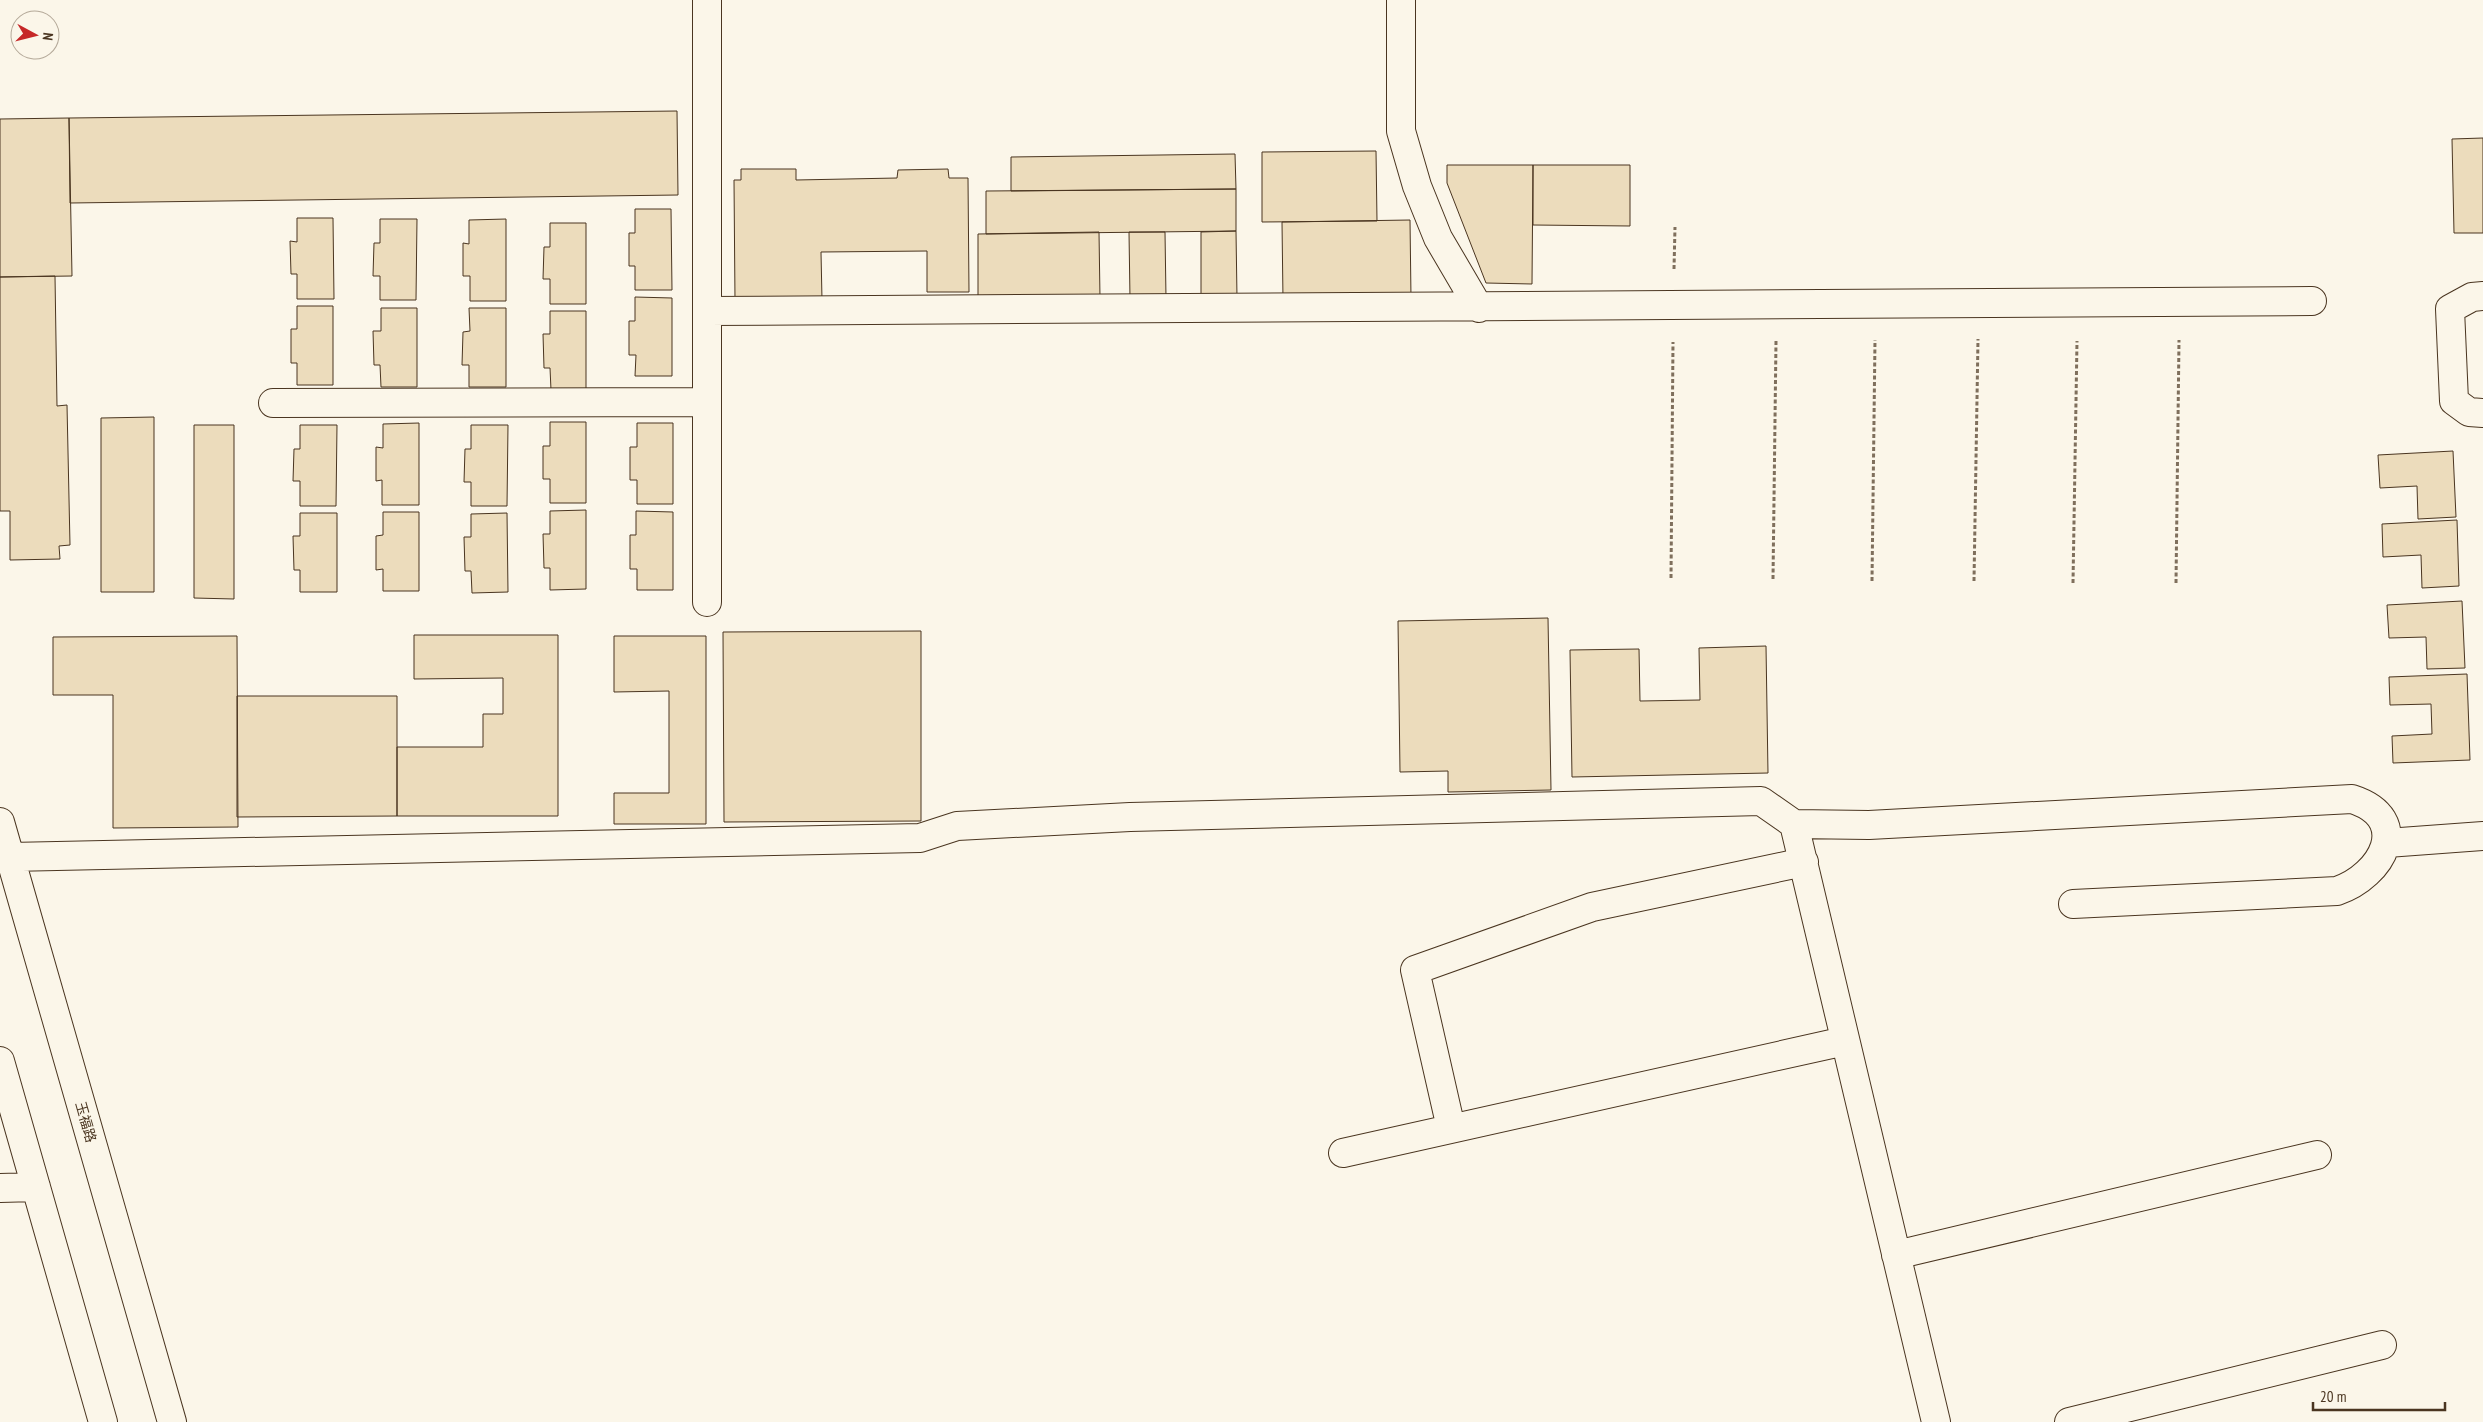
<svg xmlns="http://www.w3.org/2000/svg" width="2483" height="1422" font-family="'PT Sans Narrow','Noto Sans SC',sans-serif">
	<rect width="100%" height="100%" fill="#fbf6e9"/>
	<path fill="#ecdcbc" stroke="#4a3520" d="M677,111L678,195L70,203L69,118Z
		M69,118L72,276L0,277V119Z
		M2483,138V233H2454L2452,139Z
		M1376,151L1377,221L1262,222V152Z
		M1235,154L1236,189L1011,191V157Z
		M1447,165H1533L1532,284L1486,283L1447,183Z
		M1533,165H1630V226L1533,225Z
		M741,169H796V180L897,178L898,170L948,169L949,178H968L969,292H927V251L821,252L822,300L735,301L734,180H741Z
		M1236,189V231L986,234V191Z
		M635,209H671L672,290H635V266H629V233H635Z
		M297,218H333L334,299H297V274H291L290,241L297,242Z
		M380,219H417L416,300H380V276H373L374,243H380Z
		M506,219V301H470V276H463V243L469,244V220Z
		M1410,220L1411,298L1283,300L1282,222Z
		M550,223H586V304H550V279H543L544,247H550Z
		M1236,231L1237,298H1201V232Z
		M1099,232L1100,298L978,299V234Z
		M1129,232H1165L1166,298L1130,299Z
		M55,276L57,406L67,405L70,545L59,546L60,559L10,560V511H0V277Z
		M635,297L672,298V376H635L636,355H629V321H635Z
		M297,306H333V385H297V363H291V329H297Z
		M381,308H417V387H381L380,365H374L373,331H381Z
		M469,308H506V387H469V365H462L463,332L470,331Z
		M550,311H586V390H551L550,368H544L543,334H550Z
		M154,417V592H101V418Z
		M550,422H586V503H550V479H543V446H550Z
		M419,423V505H382V480L376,481V447L383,448V424Z
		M637,423H673V504H637V480H630V447H637Z
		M194,425H234V599L194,598Z
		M300,425H337L336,506H300V481H293L294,449H300Z
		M471,425H508L507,506H471V482H464L465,449H471Z
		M2453,451L2456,517L2418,519L2417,486L2380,488L2378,455Z
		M586,510V589L550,590V568H544L543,534H550V511Z
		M636,511L673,512V590H637V569H630V535H636Z
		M383,512H419V591H383V569L376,570V536L383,535Z
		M300,513H337V592H300V570H294L293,536H300Z
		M507,513L508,592L472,593L471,571H465L464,537H471V514Z
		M2457,520L2459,586L2422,588L2421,555L2383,557L2382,524Z
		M2462,601L2465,668L2427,669L2426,637L2389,638L2387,605Z
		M1548,618L1551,790L1448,792V771L1400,772L1398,621Z
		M921,631V821L724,822L723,632Z
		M414,635H558V816H397V747H483V714H503V678L414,679Z
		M237,636L238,827L113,828V695H53V637Z
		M614,636H706V824H614V793H669V691L614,692Z
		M1766,646L1768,773L1572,777L1570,650L1639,649L1640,701L1700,700L1699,648Z
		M2467,674L2470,760L2393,763L2392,736L2432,734L2431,704L2390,705L2389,677Z
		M237,696H397V816L237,817Z"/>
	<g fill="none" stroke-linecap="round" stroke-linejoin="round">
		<g stroke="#4a3520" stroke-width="30">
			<path id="minor" d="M1401,0V131L1417,186L1438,238L1479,308
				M2483,296L2472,297L2450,309L2454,401L2469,412L2483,413
				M707,311L2312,301
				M273,403L707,402
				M707,602V0
				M0,822L172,1422
				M1794,824L1936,1422
				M2387,843L2483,836
				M10,857L920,838L957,826L1130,817L1761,801L1794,824L1869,825L2352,799C2414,819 2382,876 2337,891L2073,904
				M0,1061L103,1422
				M1451,1128L1415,970L1592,907L1804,862
				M1343,1153L1845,1041
				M0,1188L36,1187
				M1896,1255L2317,1155
				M2069,1422L2382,1345"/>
		</g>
		<path stroke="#7f6f5c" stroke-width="3" stroke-dasharray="4 2.5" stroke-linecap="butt" d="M1674,269L1675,227
			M1671,578L1673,342
			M1773,579L1776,341
			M1872,581L1875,340
			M1974,581L1978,339
			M2073,583L2077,341
			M2176,583L2179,340"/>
		<use href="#minor" stroke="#fbf6e9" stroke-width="28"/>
	</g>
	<g text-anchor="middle" stroke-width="4" stroke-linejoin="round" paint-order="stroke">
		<g font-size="14" fill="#4a3520" stroke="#fbf6e9">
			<text transform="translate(86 1122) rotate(74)" y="5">玉福路</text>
		</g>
	</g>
	<g transform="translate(35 35) rotate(97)"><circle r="24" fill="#fbf6e9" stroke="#b4a999"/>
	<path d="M0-4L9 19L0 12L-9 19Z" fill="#c62828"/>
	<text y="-8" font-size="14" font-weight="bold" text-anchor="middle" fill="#4a3520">N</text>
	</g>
	<path d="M2313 1402v8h132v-8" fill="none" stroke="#4a3520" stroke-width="2.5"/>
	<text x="2320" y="1402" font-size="15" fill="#4a3520" stroke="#fbf6e9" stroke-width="4" paint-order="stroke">20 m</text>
</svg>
